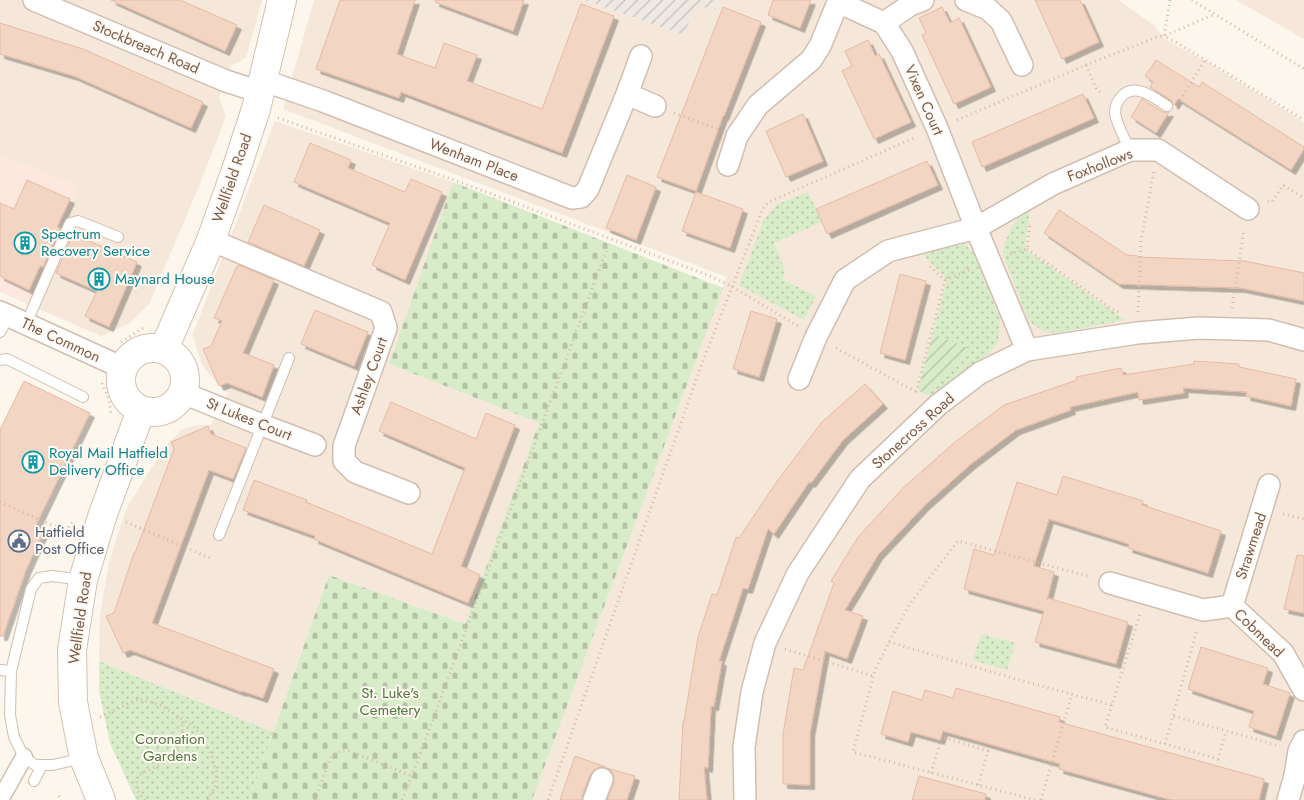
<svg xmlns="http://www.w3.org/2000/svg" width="1304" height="800" font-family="Jost,sans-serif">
	<defs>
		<pattern id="industrial-furrows" width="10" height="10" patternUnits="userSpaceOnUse" patternTransform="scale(1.25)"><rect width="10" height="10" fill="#efe9e4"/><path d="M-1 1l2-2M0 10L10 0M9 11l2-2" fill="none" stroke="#c7c0bb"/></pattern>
		<pattern id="grass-dots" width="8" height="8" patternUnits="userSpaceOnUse" patternTransform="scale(1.25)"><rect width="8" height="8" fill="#d8ecc9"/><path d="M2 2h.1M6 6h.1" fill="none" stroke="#b4c2a5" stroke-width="1.8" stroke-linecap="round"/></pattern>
		<pattern id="cemetery-stones" width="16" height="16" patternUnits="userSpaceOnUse" patternTransform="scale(1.25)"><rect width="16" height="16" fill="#d8ecc9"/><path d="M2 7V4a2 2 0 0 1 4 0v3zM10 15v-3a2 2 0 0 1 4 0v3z" fill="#b4c2a5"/></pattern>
		<pattern id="garden-furrows" width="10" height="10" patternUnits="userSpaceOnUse" patternTransform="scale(1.25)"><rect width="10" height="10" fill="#d8ecc9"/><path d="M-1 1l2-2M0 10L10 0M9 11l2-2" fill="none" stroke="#b4c2a5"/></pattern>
		<filter id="shadow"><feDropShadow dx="4.5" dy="4.5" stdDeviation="0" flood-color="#0004"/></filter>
	</defs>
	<rect width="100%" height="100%" fill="#fdf6ec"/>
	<path fill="#f5e8da" d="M0,0H262L246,58L232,65L219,97L226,116L200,184L149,304L130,323L101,336L25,303L77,186L0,155Z
		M314,0H584L684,35L696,4L715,10L719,0H1118L1154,25L1165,39L1207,62L1304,122V800H532L727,277L283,109Z
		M1236,0H1304V39Z
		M275,121L453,182L389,364L539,423L465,624L329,575L273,732L99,661L100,615L109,562L127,507L166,445L182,429L198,425H211L228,393L215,381L203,366L197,351L193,334Z"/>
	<path fill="#fde8e0" d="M0,155L77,186L25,303L0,292Z"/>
	<path fill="url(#industrial-furrows)" d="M584,0H719L715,10L696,5L684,35Z"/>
	<path fill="url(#grass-dots)" d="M808,192L822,222L774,243L785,270L783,280L816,296L804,320L739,285L764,220L776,205Z
		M1030,210L1027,229L1025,249L1125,320L1057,333L1045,332L1032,324L1025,312L1003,254L1005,242L1016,220Z
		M964,243L976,256L1000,319L998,342L988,354L930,396L918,390L947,279L920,252L951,244Z
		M981,634L1015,643L1007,670L973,660Z
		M99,661L273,732L249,800H136L110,743L99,692Z"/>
	<path fill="url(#cemetery-stones)" d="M453,182L723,288L532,800H249L329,575L465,624L539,423L389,364Z"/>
	<path fill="url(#garden-furrows)" d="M933,334L970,349L925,394L918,390Z"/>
	<path fill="#f3d5c3" stroke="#e6bba3" filter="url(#shadow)" d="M111,0H180L237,25L225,51Z
		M340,0H415L397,54L435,68L444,43L477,55L467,81L542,109L581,4L614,16L562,153L401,92L399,98L316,69Z
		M435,0H524L513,31L435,2Z
		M773,0H811L800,28L768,15Z
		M1035,0H1080L1099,42L1062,59Z
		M723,7L761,22L724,116H723L696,191L657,177Z
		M942,7L950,23L959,18L991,87L954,104L922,35L926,33L919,18Z
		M0,23L83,49L203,102L191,128L74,76L0,54Z
		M868,40L875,56L879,54L911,122L874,139L842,71L852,66L845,51Z
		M1156,60L1199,87L1202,82L1304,147V149L1291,170L1178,99L1174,105L1171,100L1150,87L1153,82L1145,76Z
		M1083,94L1094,118L982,167L972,142Z
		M1142,99L1163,112H1169L1156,133L1131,117Z
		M803,114L823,161L786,177L766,131Z
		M310,143L351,160L348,168L405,192L411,179L442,192L405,280L372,265L390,223L294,182Z
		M927,161L938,185L827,234L816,209Z
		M627,175L656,187L636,240L606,228Z
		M27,180L70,199L57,227L60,228L43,267L40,266L29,290L0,276V203L14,209Z
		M696,192L743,209L730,248L682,231Z
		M264,205L320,230L304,266L248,242Z
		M1059,210L1127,255L1138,256L1137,257L1244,261L1304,273V301L1241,288L1119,284L1044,233Z
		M73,234L137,262L109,327L85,316L97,291L56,273Z
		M239,265L274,280L243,353L274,365L262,397L227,383L219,386L203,349L211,346L222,321L214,318L237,266H238Z
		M900,274L926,281L905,360L880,353Z
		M315,310L368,332L354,366L301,344Z
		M751,311L777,319L759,377L733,369Z
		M1194,361L1239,364V367L1296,379L1291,406L1246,396L1247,392L1183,388L1184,393L1139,400L1138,392L1070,407L1071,410L1016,430L971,464L925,505L878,555L845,610L863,616L847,659L825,651L810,733V785L783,784V734L794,668L803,670L834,583L831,581L858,537L904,487L955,442L1004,405L1077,380L1076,377L1121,368L1123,375L1194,364Z
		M24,381L90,413L35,527L44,531L26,570L3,636H0V430Z
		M865,384L883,404L843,440L811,483L809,482L774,534L768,529L748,589L743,588L719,661H722L714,706H711L708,768L704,767L707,800H679L683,721H684L698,637L712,594L717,595L736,537L739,538L778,480L822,422Z
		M391,402L476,439L486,413L515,425L461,566L480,575L468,603L314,539L315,536L243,510L254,480L307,500L306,502L432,554L465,468L379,431Z
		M208,426L211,434L246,448L233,479L209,470L152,623L274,669L263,698L242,691V692L130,650L123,653L106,616L114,613L134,553H135L174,449L171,442Z
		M1063,476L1143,501L1142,505L1221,531L1208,573L1128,548L1129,544L1049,519L1034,566L1054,572L1047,600L1048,598L1128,622L1116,664L1035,642L1044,611L964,589L974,549L994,555L1017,482L1057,495Z
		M1297,555L1304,556V613L1284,609Z
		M1201,647L1268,668L1263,684L1290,693L1276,736L1249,727L1254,711L1188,689Z
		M956,688L1060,717L1059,722L1264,779L1259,800H1171L1059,769L1060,764L943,731L940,740L911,732L908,742L881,734L893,691L922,700L925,690L953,698Z
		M575,756L606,767H600L594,770L590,775L582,796V800H560Z
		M607,768L635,776L627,800H607L614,783V778L612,772Z
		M919,776L986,794L985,800H912Z"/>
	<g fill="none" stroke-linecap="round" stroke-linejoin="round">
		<g stroke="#d1beb0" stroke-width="12">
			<path id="service" d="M1130,150C1126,142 1116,121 1115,113C1115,106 1117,101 1122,96C1135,82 1155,98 1167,106
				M26,324L70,223L78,221L118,237
				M0,332L9,316
				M0,360L7,359L83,397
				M219,535L289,358
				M0,670L11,671
				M83,758L53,765H35L24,757L14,737L10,715L11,671L31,589L39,578L52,576L83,580
				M34,781L42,765"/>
		</g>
		<g stroke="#d1beb0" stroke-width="19">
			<path id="pedestrian" d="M0,800L24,757"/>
		</g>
		<g stroke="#d1beb0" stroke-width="24">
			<path id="minor" d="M34,0L226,81L260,92
				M966,0L988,9L1001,21L1022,65
				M838,2L884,23L902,51L937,128L976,228L1027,350
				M884,23L910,5L923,0
				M262,80L323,101L572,198L581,197L588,189L627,94L641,56
				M627,94L655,106
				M728,165L737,136L758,105L811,60L820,46L839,0
				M211,240L381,312L386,328L344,446V461L355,472L409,493
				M0,312L123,368
				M799,379L816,337L845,280L888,251L976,228L1053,184L1130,150H1158L1248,209
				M183,393L262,425L315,445
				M1110,583L1203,610L1232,606L1283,653L1304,690
				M1232,606L1269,485
				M594,800L602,779
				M745,800L744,747L752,692L765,643L798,573L860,479L938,405L980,373L1027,350L1137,333L1199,328L1269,330L1304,340
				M1288,800L1295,776L1299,751L1304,741"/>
		</g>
		<g stroke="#d6c0b0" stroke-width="30">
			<path id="secondary" d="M121 380a32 32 0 1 1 64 0a32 32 0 1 1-64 0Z
				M164,349L211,240L236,170L256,109L282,0
				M101,800L84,758L78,728L73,702L72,650L83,580L102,517L141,410"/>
		</g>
		<path stroke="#d9b8a5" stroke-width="3" stroke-dasharray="1 4" stroke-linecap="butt" d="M1170,0L1164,36L1176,42L1304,120
			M1192,0L1304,69
			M1086,65L1097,90L1103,94
			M1180,100L1205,60
			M674,113L718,129
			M278,118L454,180L710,276L731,286L798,326
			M957,120L1086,65L1157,37L1164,36L1215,14
			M1268,201L1272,202L1283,185L1304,198
			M1027,249L1114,310L1121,313
			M1010,254L1027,249L1030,222
			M945,280L969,270
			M1232,308L1244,230
			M1138,312L1141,240L1154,172
			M121,342L145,327
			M836,348L918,393
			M102,383L109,399L111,415
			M916,392L945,280L927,264
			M0,502L42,521L66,530
			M1283,514L1304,519
			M126,522L210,558
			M64,536L66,530L73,522
			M889,642L1023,681L1112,705L1140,614
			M785,649L873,676
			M1112,705L1105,727L1218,759L1226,731
			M1173,715L1197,630
			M100,717L138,699L161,705L195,728L210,751L216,771V785L207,800
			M1165,744L1173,716L1280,746
			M931,773L942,737L988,751L978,785
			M59,796L62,800
			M145,800C137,793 134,785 138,775C149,770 173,760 178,749C182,741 182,730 182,721
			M315,800L330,758C336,752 340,751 349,751L412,776
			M402,800L412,776L606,251
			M548,800L701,366L763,208L769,202L916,137
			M1035,800L853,752L875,670L889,642L908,607L926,582L958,541L1091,577
			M1041,800L1072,694"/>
		<use href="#service" stroke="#fff" stroke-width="10"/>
		<use href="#pedestrian" stroke="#fff" stroke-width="16"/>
		<use href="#minor" stroke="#fff" stroke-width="21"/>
		<use href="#secondary" stroke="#fff" stroke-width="28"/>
	</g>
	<defs>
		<g id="building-ring" transform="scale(1.125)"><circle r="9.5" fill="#fffaf3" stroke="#0f9aa8" stroke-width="1.5"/><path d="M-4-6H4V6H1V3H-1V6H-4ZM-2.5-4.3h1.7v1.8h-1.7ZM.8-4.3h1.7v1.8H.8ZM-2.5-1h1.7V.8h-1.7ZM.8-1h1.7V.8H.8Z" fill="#0f9aa8"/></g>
		<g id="civic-ring" transform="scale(1.125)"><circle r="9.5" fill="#fffaf3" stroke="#5c6f8a" stroke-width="1.5"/><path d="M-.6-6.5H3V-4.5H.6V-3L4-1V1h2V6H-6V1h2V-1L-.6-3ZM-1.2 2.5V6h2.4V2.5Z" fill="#5c6f8a"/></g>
	</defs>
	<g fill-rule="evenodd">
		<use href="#building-ring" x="25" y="243"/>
		<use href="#building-ring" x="99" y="279"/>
		<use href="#building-ring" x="33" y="462"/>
		<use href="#civic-ring" x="19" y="541"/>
	</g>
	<g text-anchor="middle" stroke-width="4" stroke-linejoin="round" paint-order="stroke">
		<g font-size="15" fill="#7a5c4d" stroke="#fffaf3">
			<text transform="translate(146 47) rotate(23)" y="5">Stockbreach Road</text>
			<text transform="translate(924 100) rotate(66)" y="5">Vixen Court</text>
			<text transform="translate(474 160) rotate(21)" y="5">Wenham Place</text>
			<text transform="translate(1100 165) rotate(-21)" y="5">Foxhollows</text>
			<text transform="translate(232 178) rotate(-71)" y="5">Wellfield Road</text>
			<text transform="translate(61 340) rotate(25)" y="5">The Common</text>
			<text transform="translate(369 376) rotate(-70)" y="5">Ashley Court</text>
			<text transform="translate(249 419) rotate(22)" y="5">St Lukes Court</text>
			<text transform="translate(913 431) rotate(-42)" y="5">Stonecross Road</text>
			<text transform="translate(1251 546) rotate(-72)" y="5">Strawmead</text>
			<text transform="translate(80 618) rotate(-82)" y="5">Wellfield Road</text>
			<text transform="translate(1259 633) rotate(44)" y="5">Cobmead</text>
		</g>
		<g font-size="15" fill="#0d838f" stroke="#fffaf3" text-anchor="start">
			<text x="41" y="239">Spectrum<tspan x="41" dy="17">Recovery Service</tspan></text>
			<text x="115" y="284">Maynard House</text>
			<text x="49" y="458">Royal Mail Hatfield<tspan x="49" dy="17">Delivery Office</tspan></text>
		</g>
		<g font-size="15" fill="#4e5e75" stroke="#fffaf3" text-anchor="start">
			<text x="35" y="537">Hatfield<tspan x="35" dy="17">Post Office</tspan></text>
		</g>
		<g font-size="15" fill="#537a41" stroke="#fffaf3">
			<text x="390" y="698">St. Luke's<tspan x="390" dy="17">Cemetery</tspan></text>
			<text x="170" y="744">Coronation<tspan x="170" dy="17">Gardens</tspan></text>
		</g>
	</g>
</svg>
